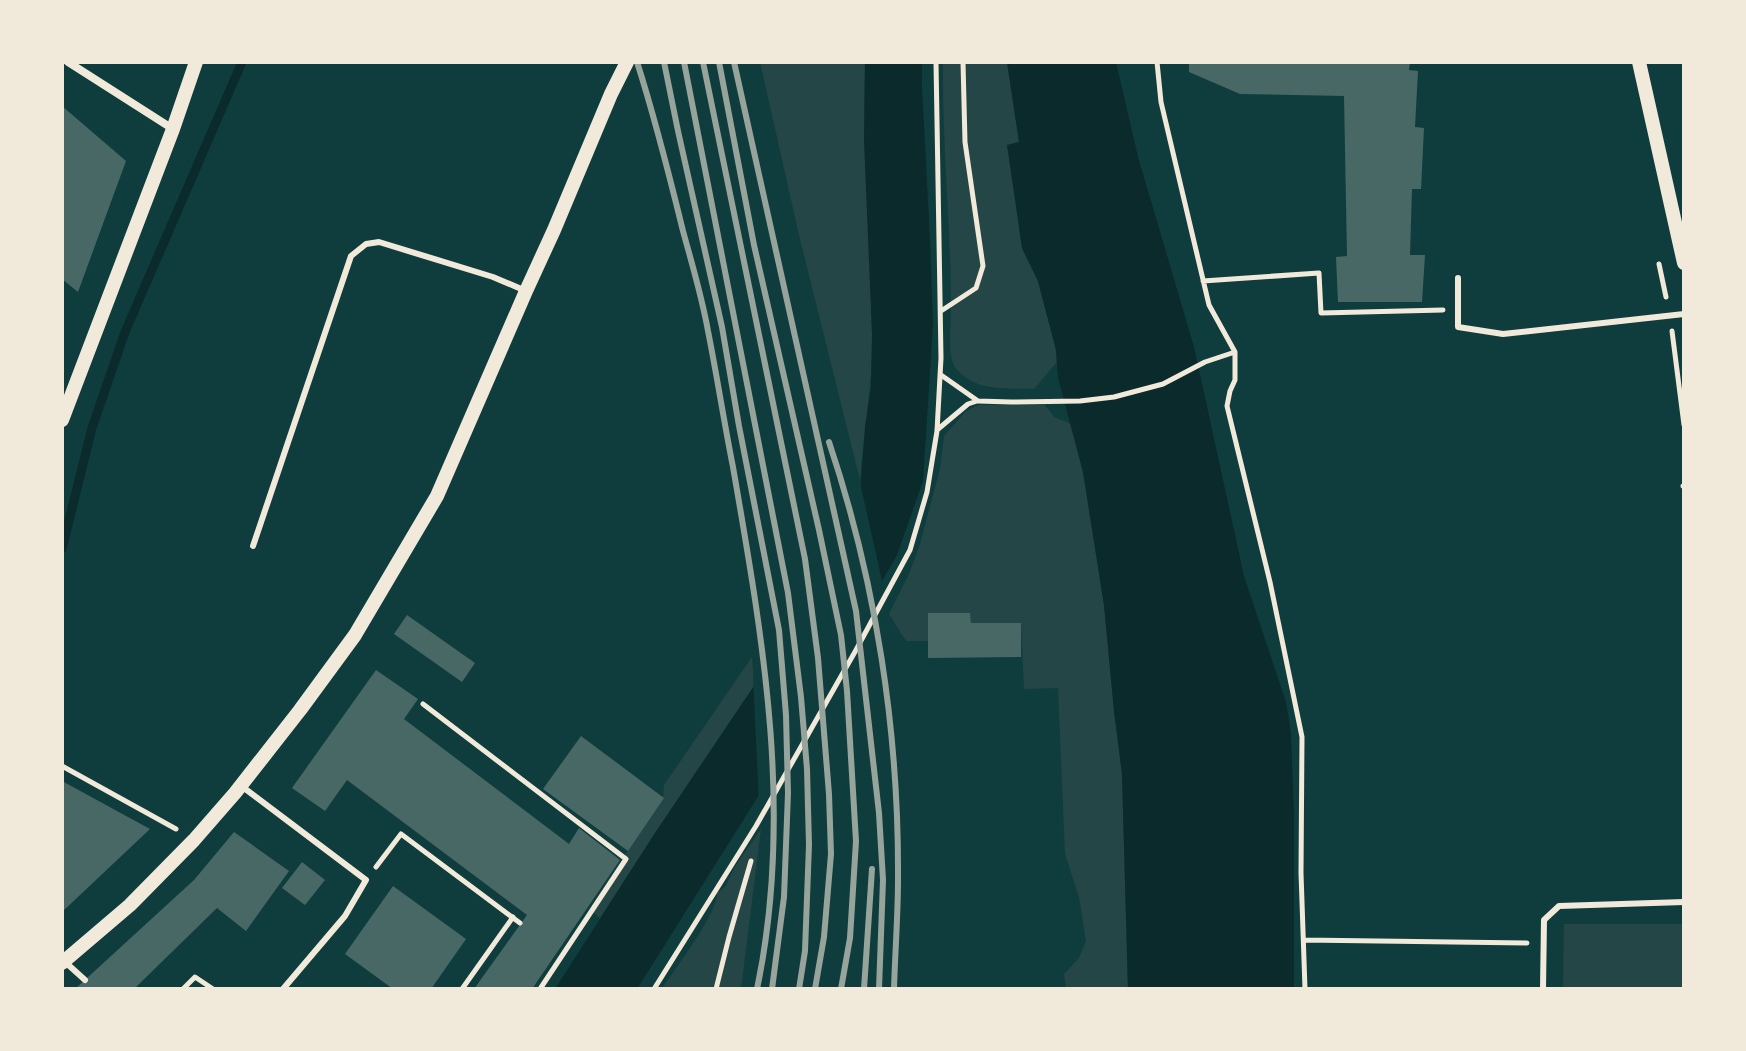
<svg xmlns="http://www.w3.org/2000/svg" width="1746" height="1051" font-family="'Work Sans',sans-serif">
	<rect width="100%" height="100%" fill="#0f3d3e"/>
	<path fill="#244646" d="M760,62H865C862,152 871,242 872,333C873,382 864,430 860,480L799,235Z
		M943,62H1007L1019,142L1008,145L1022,248L1038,281L1056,350L1057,362L1034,389C1006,388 973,392 955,367C947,356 951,322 951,307C951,225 942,144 943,62Z
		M978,405H1045L1054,417L1071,424L1083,472L1104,605L1114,711L1122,774L1128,989H1066L1064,974L1079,958L1086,941L1079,897L1065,854L1058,688L1024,689L1021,623H971L970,613H928V641H906L889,614L909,574L920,544L940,469L944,436L966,411Z
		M752,657L754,686L655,833L600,918L589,909L663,798L664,785Z
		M761,829L741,989H662C674,970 718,913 717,893L726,886L734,868Z
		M1564,924H1684V989H1563Z"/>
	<path fill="#0a2a2b" d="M865,62H922V87L930,240L933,324L923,481L897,555L759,795L637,989H555L655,833L754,686L860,496L865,426L871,387L872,334L864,141Z
		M1007,62H1116L1138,157L1194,347L1244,576L1286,702L1291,733L1294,816V989H1128L1122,774L1114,711L1104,605L1083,472L1058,378L1056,350L1038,281L1022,248L1007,145L1019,142Z"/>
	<path fill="#0f3d3e" d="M857,469L883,585L759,804L753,678L856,495Z"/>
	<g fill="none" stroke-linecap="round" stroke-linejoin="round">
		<path stroke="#0a2a2b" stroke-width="9" d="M62,549L92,428L125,332L242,62"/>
	</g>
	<path fill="#486865" d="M1189,62H1410L1409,70L1418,71L1415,127L1424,128L1421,189H1412L1410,255H1425L1422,302H1338L1336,257L1347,256L1344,96L1240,94L1189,72Z
		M62,106L126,161L78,292L62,279Z
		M928,613H970L971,623H1021V657L928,658Z
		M407,615L475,663L462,682L394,634Z
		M376,670L418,699L404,719L569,844L579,828L620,860L532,989H474L527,915L347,780L325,811L292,788Z
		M581,736L664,798L628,851L543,789Z
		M62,781L150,829L62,912Z
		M234,832L289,871L246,931L217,908L134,989H75L194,880Z
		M302,862L325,880L305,905L282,888Z
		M393,886L466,939L431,989H393L345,954Z"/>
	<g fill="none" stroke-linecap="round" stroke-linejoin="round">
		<path stroke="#f1e9da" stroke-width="5" d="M1157,62L1161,102L1209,305L1235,352V380L1230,391L1227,406L1270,582L1302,737L1301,873L1305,989
			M1659,264L1666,297
			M1203,281L1319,273L1321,313L1443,310
			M941,311L976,288L983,266L965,142L963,62
			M1672,331L1684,425
			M941,375L978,401L1011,402L1080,401L1114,397L1163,384L1205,362L1235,352
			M937,430L968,404L977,401
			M1683,486H1684
			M423,704L626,859L540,989
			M62,766L176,829
			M376,867L401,834L520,923
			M1304,940L1527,943
			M183,989L195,977L213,989
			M462,989L513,917
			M654,989L756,826L856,650L910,550L927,492L937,431L941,358L936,62
			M716,989L729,937L751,861"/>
		<path stroke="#f1e9da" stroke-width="6" d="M1458,278V327L1503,334L1684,314
			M253,546L351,256L366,244L379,242L493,277L526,291
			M240,785L366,880L345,916L283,989
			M64,961L85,980
			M1543,989L1544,920L1559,906L1684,902"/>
		<path stroke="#f1e9da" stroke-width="8" d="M68,62L173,129"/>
		<path stroke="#f1e9da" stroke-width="14" d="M1639,62L1684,263
			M62,420L173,129L196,62
			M62,963L130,905L194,840L235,793L300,710L355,635L437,496L526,291L554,230L611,94L627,62"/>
		<path stroke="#97a49c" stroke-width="6" d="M637,62C655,118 669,174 683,231C692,264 702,297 708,331C717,376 724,422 733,467C763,640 794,814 757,989
			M664,62L678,131L722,327L739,426L779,630L786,715L788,793L784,897L772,989
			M684,62L788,593L801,697L807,769L809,845L805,951L799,989
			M703,62L805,559L818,658L829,794L831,854L824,937L815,989
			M719,62L754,245L819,530L841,635L847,691L856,841L850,938L841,989
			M734,62L856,611L879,813L883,880L879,989
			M829,442C876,582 899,732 898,879C898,916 895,953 894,989
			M864,989L872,869"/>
	</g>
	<rect width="1746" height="1051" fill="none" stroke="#f1e9da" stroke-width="128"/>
</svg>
